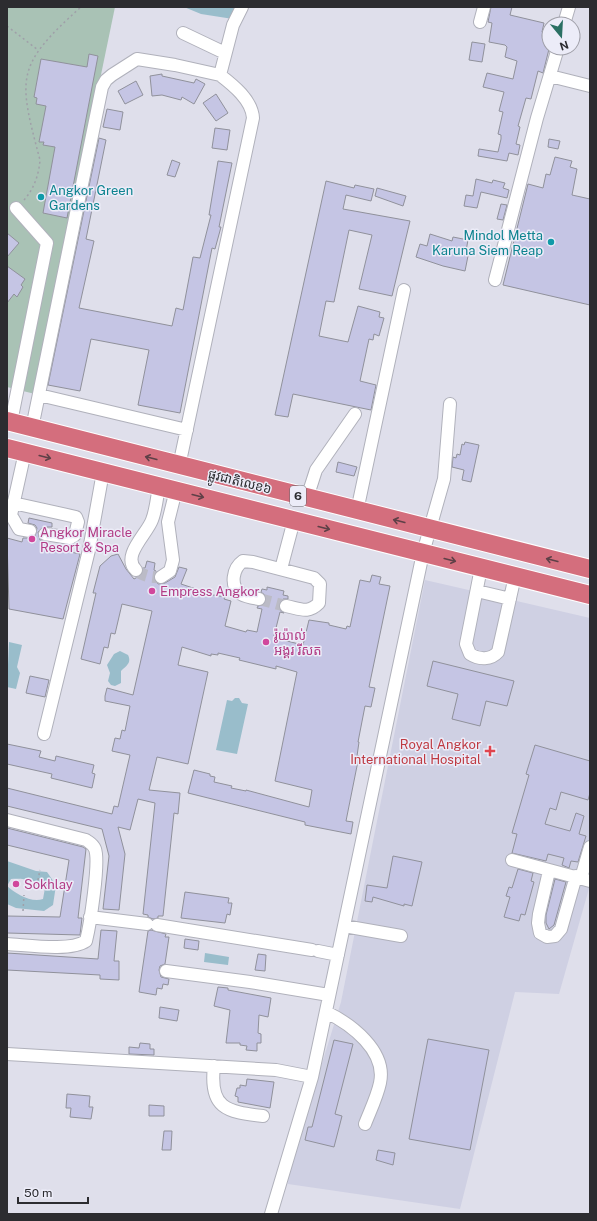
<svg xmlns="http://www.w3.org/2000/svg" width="597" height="1221" font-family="'Public Sans','Noto Sans Khmer',sans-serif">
	<rect width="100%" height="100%" fill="#dfdfeb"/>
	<path fill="#cfd0e3" d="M425,580L590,618V885L559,994L515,992L460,1209L288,1184L289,1170L341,1002Z"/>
	<path fill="#a9c2b5" d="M7,7H115L35,394L7,387Z"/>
	<path fill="#99bdcb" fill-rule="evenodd" d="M184,7H238L233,19L201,14Z
		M9,642L22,645L17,667L20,673L16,689L7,687Z
		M120,651L128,655C132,663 126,666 121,671V683L115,686L111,685L108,681L110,673L107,665L114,654Z
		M235,698H239L242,703L248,704L237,754L216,750L227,700L232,701Z
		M7,861L36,871L47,872L56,885L53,905L44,911L16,908L7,904ZM11,879C22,878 38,880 45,888L43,899C31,903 16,894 7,886Z
		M205,953L229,957L228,965L204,962Z"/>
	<path fill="#c5c5e4" stroke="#90919b" d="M491,7H512L510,15L544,23L542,32L549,34V49L543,73L538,71L531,99L526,98L518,126L520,127L516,144L520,145L518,155L509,153L507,161L478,156L479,149L498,152L501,139V135L498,134L503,112L499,111L504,92L483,87L487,73L513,79L517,61L505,57L507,47L505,45L489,42L492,23L488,22Z
		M472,42L485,44L482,62L469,60Z
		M89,54L98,56L67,218L43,213L55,147L43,145L44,142H39L46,106L36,104L37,98L34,97L41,59L87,67Z
		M162,74V76L194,83L196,79L205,84L194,104L182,97L181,100L162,95L152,96L150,76Z
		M136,81L143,95L125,104L118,91Z
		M216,94L228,113L216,121L203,103Z
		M107,109L123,112L120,130L103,127Z
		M215,128L230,130L227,150L212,148Z
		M99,138L106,140L86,239L94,241L79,308L172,326L176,308L183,310L193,257L200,258L211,215H209L218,161L232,163L219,227H221L215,249L212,248L180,413L138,405L149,350L91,339L80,391L48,385Z
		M549,139L560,141L558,149L548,147Z
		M555,157L572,161L570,167L577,169L572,195L590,199V305L503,285L528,184L543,188L546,174L550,175Z
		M172,160L180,163L175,177L167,175Z
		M476,179L492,183L493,180L505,183L503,188L509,190L507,198L481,192L477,208L464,206L466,195L473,196Z
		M326,181L354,188L355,185L374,189L371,201L346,195L343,209L410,221L392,296L359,289L372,235L349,230L334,302L326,301L319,336L348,342L358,306L380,312L379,317L384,318L379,336L374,334L373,340L369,339L360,381L376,385L371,410L293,394L288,417L275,415Z
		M377,188L406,196L403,206L375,196Z
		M501,204L507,205L503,220L497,219Z
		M7,233L19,243L7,257Z
		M430,234L452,241L453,237L468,240L466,251H469L465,271L443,266L416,257L420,244L427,246Z
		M7,266L25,279L21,285L23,287L17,297L14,294L7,303Z
		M465,442L479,445L471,482L462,480L464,470L452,467L453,457L456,458L457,454L460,455L462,444L464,445Z
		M338,462L357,467L354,476L336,472Z
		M29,518L52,523V527H43L38,532L40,540L48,542L47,547L80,554L63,619L9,609L7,538L22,542L23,538H32L35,536L37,528L35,525L28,523Z
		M118,554L126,569L134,579L143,574V568H145L147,561L155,563L154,570L156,571L154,578L158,584L165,583L175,577L179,567L187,569L181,584L196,589L195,592L225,597L224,599L231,601L225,626L246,632L247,630L257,632L262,609L257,608L258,606L265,604L266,600V596L261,592L262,589L267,590V587L284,591L283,595L288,596V599H283L279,604V609L284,613L280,612L274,636L283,638V640L303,645L309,620L329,623V625L346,629L347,626L350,627L360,580L370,582L372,575L381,577L379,584L390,586L369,687L375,688L371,707L365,706L358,742H359L357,756H359L346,821L353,822L351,834L305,825V822L188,793L194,770L210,774V776L215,777L214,782L232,786L231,788L246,791V790L309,807L312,790L275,781L297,672L276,666V669L239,660L240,658L218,653V655L211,654V656L182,647L178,665L208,672L188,764L157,757L149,790L180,793L178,814L174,813L163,916H158V918L153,919L148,917V915L143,914L155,803L138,799L130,830L118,827L125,854L119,910L103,909L109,856L102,829L7,806V788L112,814L114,806L118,807L130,755L112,751L115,738L120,739L122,730L125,731L130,706L105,701V696L107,688L133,695L152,611L122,604L115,634L111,633L108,648L104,647L100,664L81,659L96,593H93L100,566L111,556Z
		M433,661L514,681L507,706L486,701L480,726L452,719L458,694L427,686Z
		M30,676L49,680L45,697L26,693Z
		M7,744L41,751L39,757L55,761L56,756L94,765L92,773L95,774L92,788L51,778L52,774L7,764Z
		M535,745L590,761V793L588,800L561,792L556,810L550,808L545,824L570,831L576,813L584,816L579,834L586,836L578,862L571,861L569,868L562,865L564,858L548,854L546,861L512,853L517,834L512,833L529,775L526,774Z
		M7,828L83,847L86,849L78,918H82L80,935L7,933V916L60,917L69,860L7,845Z
		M393,856L422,862L412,906L404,904V906L373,897L372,902L365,901L367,885L387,888Z
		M518,869L533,873L531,881L534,882L525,915L521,914L519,921L504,917L510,897L506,896L509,887L512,888Z
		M555,879L566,882L554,925L549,929L546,923V915Z
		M185,892L229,898L228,903H232L230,915L227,914L225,923L181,918Z
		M101,930L117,931L114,961H119V980L100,979V975L7,970V953L98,959Z
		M151,930L166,934L165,937H169L165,964L160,966L159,970L161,977L169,979L168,985L163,984L162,989L157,988L156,995L139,992L148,931Z
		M185,939L199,941L198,950L184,948Z
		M258,954L266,955L265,971L255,970Z
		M218,987L228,988V990L271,998L268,1017L259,1015L258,1033L261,1034V1043H257V1051L246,1050L247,1046L240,1045V1043H226L230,1010L214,1006Z
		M160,1007L179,1010L177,1021L159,1018Z
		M428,1039L489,1050L470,1150L409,1139Z
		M334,1040L353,1044L335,1114L342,1116L334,1147L305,1140L308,1127H312Z
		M140,1043L150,1044V1049H154V1055L129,1054V1047L139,1048Z
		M247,1079L274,1082L270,1108L238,1102V1097L235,1096L237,1088H240V1085L246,1086Z
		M67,1094L90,1096L89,1107H93L91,1119L70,1117L71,1108H66Z
		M149,1105L164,1106V1116H149Z
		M164,1131H172L171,1150H162Z
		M378,1150L395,1153L393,1165L376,1160Z"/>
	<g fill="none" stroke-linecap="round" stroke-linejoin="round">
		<path stroke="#bbbbc6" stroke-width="12" stroke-dasharray="12 6" stroke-linecap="butt" d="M136,570C142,576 154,578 161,577
			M259,599L286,606"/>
		<g stroke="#b0b1bb" stroke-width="14">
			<path id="minor" d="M480,22L484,7
				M564,24L569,7
				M183,33L225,53
				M550,76L590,86
				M495,280L537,118L558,48
				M39,395L187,430
				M11,422L47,243L16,208
				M32,428L102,87L106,80L112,75L137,59L175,65L220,75
				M25,452L11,515L19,529L30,531
				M179,466L253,118C252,100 233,85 220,75L233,25L242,7
				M307,498L316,470L355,414
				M13,503L76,517L78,522L75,535L70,538L45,534
				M357,511L404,290
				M481,568L466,644L470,654C479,660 491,660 498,652L515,576
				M281,569L294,520
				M136,570C121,556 147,534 152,520C156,510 157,497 159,486
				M161,577L170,571L173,560L168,522L176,490
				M477,591L510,599
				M259,599C253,598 246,597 241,594C229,586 233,568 243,561L253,562L314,578L320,584L319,603C308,614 301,609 286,606
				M44,734L89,550L103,472
				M7,820L86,840C90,843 93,844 95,849C100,862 90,925 86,941C70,952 27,945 7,944
				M512,860L590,881
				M549,871L539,914L538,923L540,933L547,937L555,936L561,929L576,876
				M581,878L590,847
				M90,917L147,924
				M157,925L312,950
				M344,926L401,936
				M318,951L338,955
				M166,971L250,982L329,995
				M326,1012C351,1024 387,1051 380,1083C377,1097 370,1111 365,1124
				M7,1054L276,1070L312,1077
				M214,1066C209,1108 226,1112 263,1116
				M271,1214L312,1077L423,553L444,479L450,404"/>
		</g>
		<g stroke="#fff" stroke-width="20">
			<path id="highway" d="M7,421L590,569
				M7,448L590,595"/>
		</g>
		<path stroke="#9f9fa8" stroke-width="1.5" stroke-dasharray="2 3" stroke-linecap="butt" d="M7,26L38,50
			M24,200C34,189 39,174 40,160C18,77 15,66 81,7
			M37,885L40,870
			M23,911L24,895"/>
		<use href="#minor" stroke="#fff" stroke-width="12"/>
		<use href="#highway" stroke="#d46e7d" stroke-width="18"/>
	</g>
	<defs><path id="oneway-shaft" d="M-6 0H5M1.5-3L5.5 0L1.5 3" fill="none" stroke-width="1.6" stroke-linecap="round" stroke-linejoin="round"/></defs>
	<g stroke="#5e4047">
		<use href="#oneway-shaft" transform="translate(45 457) rotate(14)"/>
		<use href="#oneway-shaft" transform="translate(151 458) rotate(-166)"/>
		<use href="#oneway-shaft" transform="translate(198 496) rotate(14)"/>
		<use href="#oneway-shaft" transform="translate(399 521) rotate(-166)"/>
		<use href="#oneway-shaft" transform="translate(324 528) rotate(14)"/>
		<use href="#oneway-shaft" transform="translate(450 560) rotate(14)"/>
		<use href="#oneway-shaft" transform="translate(552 560) rotate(-166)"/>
	</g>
	<g fill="#0f9aa8" stroke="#ececf8" stroke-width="1.5">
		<circle cx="41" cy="197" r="4"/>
		<circle cx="551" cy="242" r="4"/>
	</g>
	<g fill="#d1479c" stroke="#ececf8" stroke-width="1.5">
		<circle cx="32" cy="539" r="4"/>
		<circle cx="152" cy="591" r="4"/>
		<circle cx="266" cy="642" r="4"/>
		<circle cx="16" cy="884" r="4"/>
	</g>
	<path fill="#e0444e" stroke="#ececf8" stroke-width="1.5" d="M488 745h4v4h4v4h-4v4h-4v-4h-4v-4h4z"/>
	<g text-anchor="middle" stroke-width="3" stroke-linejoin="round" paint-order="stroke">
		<rect fill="#ececf8" stroke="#66666c" stroke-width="1" x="290" y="486" width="16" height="20" rx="3"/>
		<g font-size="12" font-weight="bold" fill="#2c2c30">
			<text x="298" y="500">6</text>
		</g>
		<g font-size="13" fill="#0d838f" stroke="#ececf8" text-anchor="start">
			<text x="49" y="195">Angkor Green<tspan x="49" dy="15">Gardens</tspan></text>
			<text x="543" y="240" text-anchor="end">Mindol Metta<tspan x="543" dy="15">Karuna Siem Reap</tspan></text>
		</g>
		<g font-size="13" fill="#2c2c30" stroke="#ececf8">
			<text transform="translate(240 481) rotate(14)" y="5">ផ្លូវជាតិលេខ៦</text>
		</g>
		<g font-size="13" fill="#b23c85" stroke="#ececf8" text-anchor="start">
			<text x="40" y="537">Angkor Miracle<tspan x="40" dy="15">Resort &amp; Spa</tspan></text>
			<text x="160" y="596">Empress Angkor</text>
			<text x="274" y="640">រ៉ូយ៉ាល់<tspan x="274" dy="15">អង្គរ រីសត</tspan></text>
			<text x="24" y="889">Sokhlay</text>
		</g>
		<g font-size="13" fill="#be3a42" stroke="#ececf8" text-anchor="end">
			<text x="481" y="749">Royal Angkor<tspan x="481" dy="15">International Hospital</tspan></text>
		</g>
	</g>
	<rect width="597" height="1221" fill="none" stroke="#2c2c30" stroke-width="16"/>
	<g transform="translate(561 36) rotate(162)"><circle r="19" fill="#ececf8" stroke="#9f9fa8"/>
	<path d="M0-3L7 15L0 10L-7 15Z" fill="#2b7064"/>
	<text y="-6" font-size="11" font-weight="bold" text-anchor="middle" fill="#2c2c30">N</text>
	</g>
	<path d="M18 1197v6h70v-6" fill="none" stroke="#2c2c30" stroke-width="2"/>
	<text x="24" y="1197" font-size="12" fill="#2c2c30" stroke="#ececf8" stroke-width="3" paint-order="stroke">50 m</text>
</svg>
